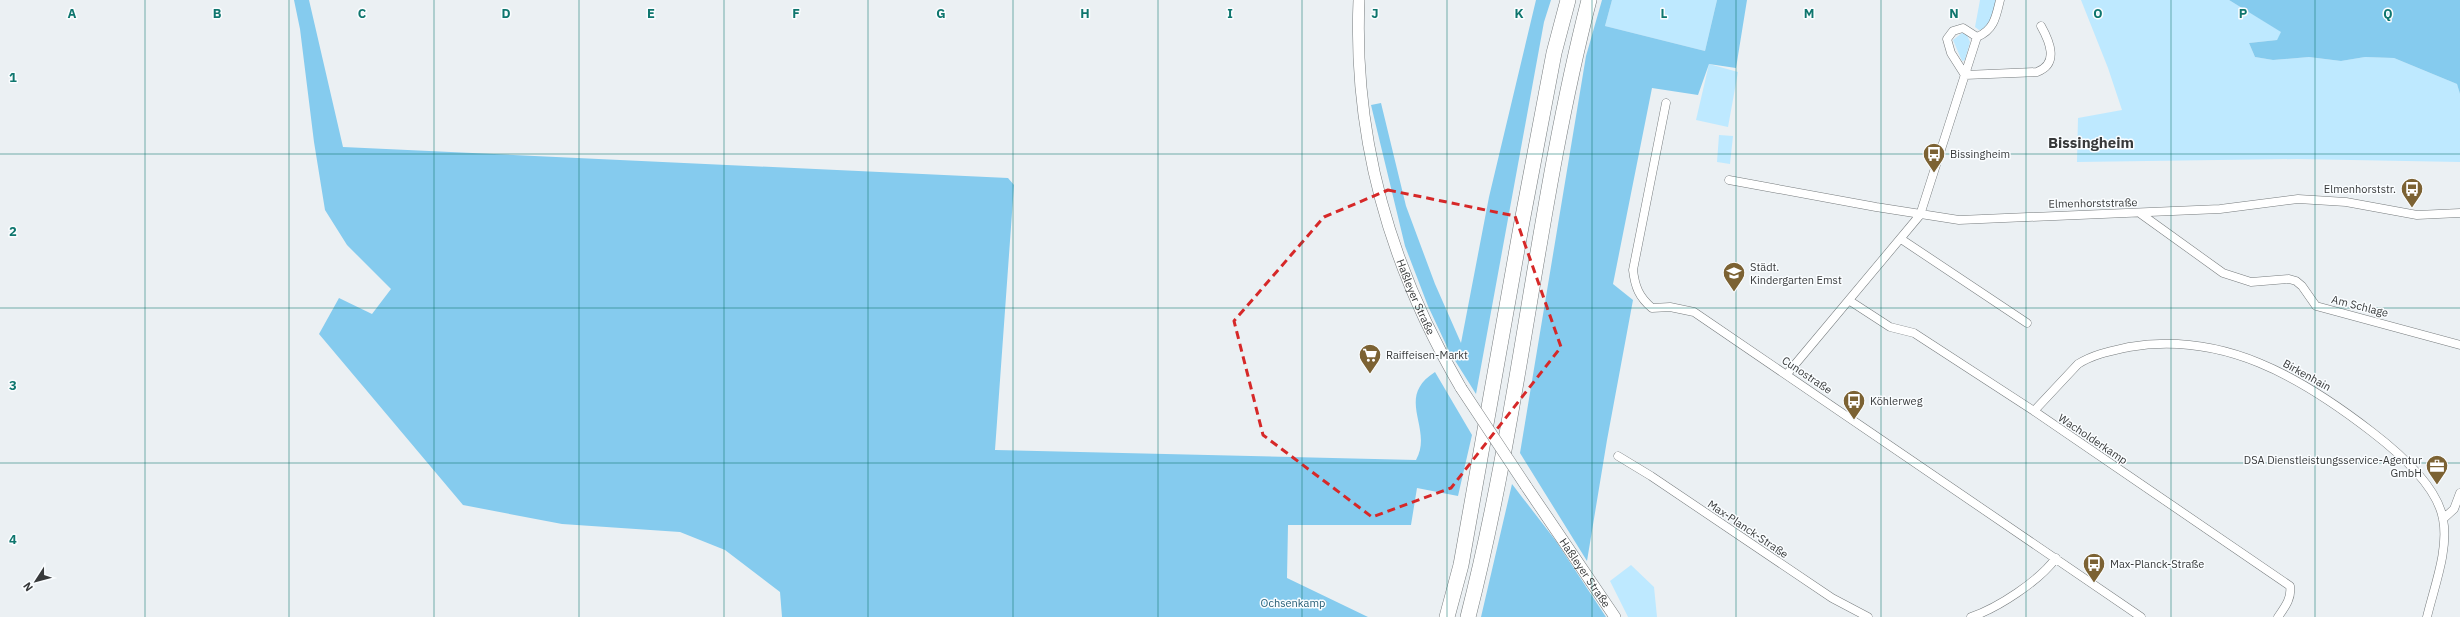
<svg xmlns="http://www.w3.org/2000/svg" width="2460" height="617" font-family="'IBM Plex Sans',sans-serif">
	<rect width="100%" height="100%" fill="#ebf0f3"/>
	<path fill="#bee9ff" d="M1612,0H1717L1705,51L1605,26Z
		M1980,0H1998L1994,17L1984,29L1979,30L1975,27Z
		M2081,0H2229L2282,32L2277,40L2249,43L2255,57L2273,60L2309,57L2341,61L2365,57L2394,58L2457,84L2460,94V162L2297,159L2077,162L2078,118L2122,110L2108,68Z
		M1962,33L1967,35L1970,42L1965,60L1962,61L1953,40Z
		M1709,64L1738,72L1728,127L1696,120Z
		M1719,135L1733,136L1730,164L1717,162Z
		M1631,565L1654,587L1657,617H1628L1610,581Z"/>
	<path fill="#85cbee" d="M294,0H309L343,147L1008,178L1014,185L995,450L1416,460C1434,428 1394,398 1435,372L1472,435L1458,496L1417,488L1411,525H1288L1287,578L1368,617H782L780,592L725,550L680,532L562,524L463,505L319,334L339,298L372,314L391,289L347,245L325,210L314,142L300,29Z
		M1536,0H1551L1544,22L1476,394L1449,351L1428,306L1405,246L1371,105L1381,103L1406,206L1435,284L1461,343L1489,197Z
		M1602,0H1612L1605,26L1705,51L1717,0H1747L1736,68L1709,64L1698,95L1652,88L1613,284L1633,300L1607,440L1587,561L1520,453L1586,56Z
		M2229,0H2460V94L2457,84L2394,58L2365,57L2341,61L2309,57L2273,60L2255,57L2249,43L2277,40L2281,32Z
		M1512,484L1556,541L1606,617H1481Z"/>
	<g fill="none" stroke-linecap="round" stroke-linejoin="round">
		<g stroke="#767b7d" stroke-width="9">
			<path id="minor" d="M1965,75L2037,72C2059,64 2050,42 2041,26
				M1965,75L1951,53L1947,39L1953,31L1963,28L1977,37
				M1666,103L1633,270C1635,287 1639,297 1652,308L1670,307L1694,312L2141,617
				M1729,180L1876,207L1959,220L2220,209L2298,199L2346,202L2417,215L2460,213
				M2141,214L2223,273L2251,282L2289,279L2296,281L2302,286L2316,306L2460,345
				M1901,239L2027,323
				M1850,301L1890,327L1914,333L2034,411L2290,586C2292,598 2285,607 2278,617
				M1787,374L1920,215L1977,37C1994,30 1996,17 2000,0
				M2034,411L2078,364C2094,354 2111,351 2129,347C2223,331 2301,377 2372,432C2398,452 2437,485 2443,519C2449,550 2434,587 2427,617
				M1618,456L1651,476L1832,598L1868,617
				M2443,519L2454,509L2460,493
				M1971,617C1998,608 2039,581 2056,558"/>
		</g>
		<g stroke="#767b7d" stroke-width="12">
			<g id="secondary">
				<path id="s1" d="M1359,0C1353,139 1391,269 1461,388"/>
				<path id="s2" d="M1526,486L1615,617"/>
			</g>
		</g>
		<g stroke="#767b7d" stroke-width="16">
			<path id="motorway" d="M1447,617L1461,565L1521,227L1554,53L1568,0
				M1468,617C1520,414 1537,203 1589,0"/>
		</g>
		<use href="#minor" stroke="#fff" stroke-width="8"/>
		<use href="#secondary" stroke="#fff" stroke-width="11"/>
		<use href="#motorway" stroke="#fff" stroke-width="15"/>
		<g stroke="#767b7d" stroke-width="12" stroke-linecap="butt">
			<path id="secondary-bridge" d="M1461,388L1526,486"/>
		</g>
		<use href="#secondary-bridge" stroke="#fff" stroke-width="11"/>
	</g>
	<path fill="none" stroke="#d62828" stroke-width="3" stroke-dasharray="8 5" stroke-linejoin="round" d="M1388,190L1515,216L1561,347L1451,488L1372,517L1263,435L1234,321L1324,217Z"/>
	<path fill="none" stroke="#0f766e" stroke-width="1" stroke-opacity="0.55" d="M145,0V617M289,0V617M434,0V617M579,0V617M724,0V617M868,0V617M1013,0V617M1158,0V617M1302,0V617M1447,0V617M1592,0V617M1736,0V617M1881,0V617M2026,0V617M2171,0V617M2315,0V617M0,154H2460M0,308H2460M0,463H2460"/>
	<defs>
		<g id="bus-pin" transform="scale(1.15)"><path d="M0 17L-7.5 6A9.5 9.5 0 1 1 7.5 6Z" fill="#7c6233" stroke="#fafdff"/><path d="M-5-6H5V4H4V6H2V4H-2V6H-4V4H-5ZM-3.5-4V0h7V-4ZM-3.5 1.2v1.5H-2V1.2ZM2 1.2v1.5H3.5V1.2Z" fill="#fff"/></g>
		<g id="school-pin" transform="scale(1.15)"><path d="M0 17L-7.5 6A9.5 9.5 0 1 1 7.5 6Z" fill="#7c6233" stroke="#fafdff"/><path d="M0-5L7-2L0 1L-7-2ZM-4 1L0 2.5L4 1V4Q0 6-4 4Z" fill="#fff"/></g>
		<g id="supermarket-pin" transform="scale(1.15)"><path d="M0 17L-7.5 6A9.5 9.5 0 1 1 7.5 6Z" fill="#7c6233" stroke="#fafdff"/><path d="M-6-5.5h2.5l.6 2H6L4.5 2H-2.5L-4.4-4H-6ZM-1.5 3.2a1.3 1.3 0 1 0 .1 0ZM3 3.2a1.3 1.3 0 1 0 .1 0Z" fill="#fff"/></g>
		<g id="office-pin" transform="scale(1.15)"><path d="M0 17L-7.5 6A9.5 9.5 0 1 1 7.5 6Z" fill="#7c6233" stroke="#fafdff"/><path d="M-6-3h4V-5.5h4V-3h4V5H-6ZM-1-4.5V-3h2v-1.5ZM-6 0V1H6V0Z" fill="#fff"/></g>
	</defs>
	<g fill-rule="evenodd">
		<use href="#bus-pin" x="1934" y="154"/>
		<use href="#bus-pin" x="2412" y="189"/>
		<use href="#school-pin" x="1734" y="273"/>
		<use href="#supermarket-pin" x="1370" y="355"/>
		<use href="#bus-pin" x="1854" y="401"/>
		<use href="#office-pin" x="2437" y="466"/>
		<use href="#bus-pin" x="2094" y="564"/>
	</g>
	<g text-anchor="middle" stroke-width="3" stroke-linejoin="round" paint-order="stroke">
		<g font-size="11" fill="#37393a" stroke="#fafdff" text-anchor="start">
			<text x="1950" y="158">Bissingheim</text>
			<text x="2396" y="193" text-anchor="end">Elmenhorststr.</text>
			<text x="1750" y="271">Städt.<tspan x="1750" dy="13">Kindergarten Emst</tspan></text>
			<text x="1386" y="359">Raiffeisen-Markt</text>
			<text x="1870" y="405">Köhlerweg</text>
			<text x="2422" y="464" text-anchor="end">DSA Dienstleistungsservice-Agentur<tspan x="2422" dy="13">GmbH</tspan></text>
			<text x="2110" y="568">Max-Planck-Straße</text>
		</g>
		<g font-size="11" fill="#37393a" stroke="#fafdff">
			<text transform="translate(2093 203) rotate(-1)" y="4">Elmenhorststraße</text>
			<text dy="4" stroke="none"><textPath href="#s1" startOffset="305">Haßleyer Straße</textPath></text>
			<text transform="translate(2360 306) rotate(14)" y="4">Am Schlage</text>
			<text transform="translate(1807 375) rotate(34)" y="4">Cunostraße</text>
			<text transform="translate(2307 375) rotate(29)" y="4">Birkenhain</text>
			<text transform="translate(2093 439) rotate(34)" y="4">Wacholderkamp</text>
			<text transform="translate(1748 529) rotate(34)" y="4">Max-Planck-Straße</text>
			<text dy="4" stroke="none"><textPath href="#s2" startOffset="105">Haßleyer Straße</textPath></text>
		</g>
		<g font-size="11" fill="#265d75" stroke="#fafdff">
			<text x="1293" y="607">Ochsenkamp</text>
		</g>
		<g font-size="15" font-weight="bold" fill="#37393a" stroke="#fafdff">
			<text x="2091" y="148">Bissingheim</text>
		</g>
	</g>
	<g font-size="13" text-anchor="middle" font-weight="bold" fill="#0f766e" stroke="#fafdff" stroke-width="3" stroke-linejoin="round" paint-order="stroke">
		<text x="72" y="18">A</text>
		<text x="217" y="18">B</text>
		<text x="362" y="18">C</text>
		<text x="506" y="18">D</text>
		<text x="651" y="18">E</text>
		<text x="796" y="18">F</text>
		<text x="941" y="18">G</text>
		<text x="1085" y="18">H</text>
		<text x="1230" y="18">I</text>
		<text x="1375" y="18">J</text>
		<text x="1519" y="18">K</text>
		<text x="1664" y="18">L</text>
		<text x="1809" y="18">M</text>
		<text x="1954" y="18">N</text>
		<text x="2098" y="18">O</text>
		<text x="2243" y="18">P</text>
		<text x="2388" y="18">Q</text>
		<text x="13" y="82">1</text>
		<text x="13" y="236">2</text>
		<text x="13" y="390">3</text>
		<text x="13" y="544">4</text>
	</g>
	<g transform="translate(36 581) rotate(234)" stroke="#fafdff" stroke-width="3" paint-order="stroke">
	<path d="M0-3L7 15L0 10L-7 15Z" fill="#37393a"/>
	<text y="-6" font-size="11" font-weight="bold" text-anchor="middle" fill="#37393a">N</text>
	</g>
</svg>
